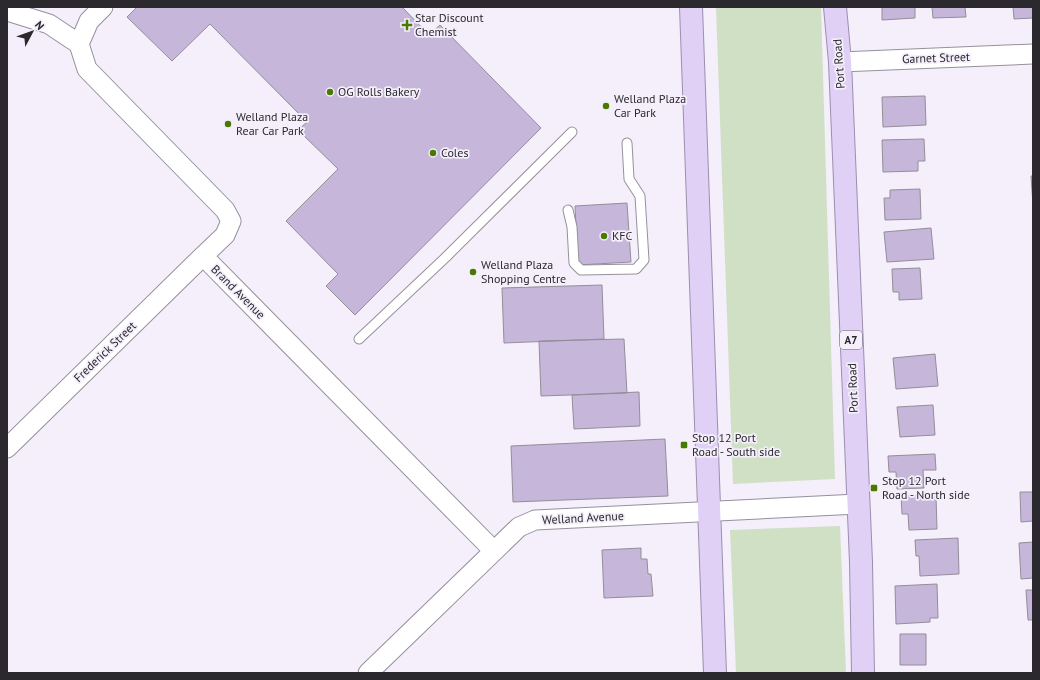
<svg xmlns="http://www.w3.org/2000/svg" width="1040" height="680" font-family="'PT Sans',sans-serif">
	<rect width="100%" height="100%" fill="#f4effb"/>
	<path fill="#d0e0c5" d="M720,7H821L835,479L733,484L716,8Z
		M840,526L846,673H736L730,530Z"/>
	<path fill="#c5b6da" stroke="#938e99" d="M137,7H402L429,35L440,25L541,128L355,315L326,286L338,274L286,221L338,169L298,130L307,122L210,24L172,61L127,17Z
		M882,7H915V18L882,20Z
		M932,7H965L966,17L933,18Z
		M1013,7H1033V18L1014,19Z
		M925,96L926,125L883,127L882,97Z
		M924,139L925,161H918V171L883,172L882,140Z
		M1031,176H1033V205Z
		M920,189L921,219L885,220L884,198H890V190Z
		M627,203L631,262L578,265L575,206Z
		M931,228L934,259L887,262L884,232Z
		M920,268L922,299L899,300V292H893L892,269Z
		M602,285L604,339L504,343L502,288Z
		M624,339L627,393L541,396L539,341Z
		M935,354L938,386L896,389L893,358Z
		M639,392L640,426L574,429L572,395Z
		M933,405L935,435L900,437L897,407Z
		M665,439L668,496L513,502L511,446Z
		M935,454L936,470H923L924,488L897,489L896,472H889L888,456Z
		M1020,492H1033V521L1021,522Z
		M936,495L937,529L909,530L908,514H902L901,496Z
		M958,538L959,574L920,576L919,556H916L915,540Z
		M1033,542V578L1021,579L1019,543Z
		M641,548V559H647L648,574H651L653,596L604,598L602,550Z
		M937,584L938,618H930V622L896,624L895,586Z
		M1026,590H1033V620H1028Z
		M900,634H926V665H900Z"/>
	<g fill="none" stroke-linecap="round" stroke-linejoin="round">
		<g stroke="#95919c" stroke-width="11">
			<path id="service" d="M568,210L572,227L574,263L581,270L636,269L644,260L640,196L629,179L627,143
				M359,339L445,258L572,132"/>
		</g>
		<g stroke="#95919c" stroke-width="21">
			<path id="minor" d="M7,11L49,24L79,44L87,69L225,210L231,221L225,235L203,256L493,550
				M79,44L89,21L103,7
				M840,62L1033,54
				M7,448L203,256
				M368,673L519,527L535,520L858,504"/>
		</g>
		<g stroke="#9c8eae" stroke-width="24">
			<path id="trunk" d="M691,7L715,673
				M835,7L840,62L861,562L863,673"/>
		</g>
		<use href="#service" stroke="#fff" stroke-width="9"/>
		<use href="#minor" stroke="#fff" stroke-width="19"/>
		<use href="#trunk" stroke="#e0d0f6" stroke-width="22"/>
	</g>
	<g fill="#497902" stroke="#f4effb" stroke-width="1.5">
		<path d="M405 19h4v4h4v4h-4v4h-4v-4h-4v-4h4z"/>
		<circle cx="330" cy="92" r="4"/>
		<circle cx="606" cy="106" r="4"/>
		<circle cx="228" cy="124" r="4"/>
		<circle cx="433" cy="153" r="4"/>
		<circle cx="604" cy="236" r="4"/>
		<circle cx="473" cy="272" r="4"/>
		<rect x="680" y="441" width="8" height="8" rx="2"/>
		<rect x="870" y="484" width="8" height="8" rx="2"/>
	</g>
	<g text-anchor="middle" stroke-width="3.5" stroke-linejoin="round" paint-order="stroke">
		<rect fill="#f4effb" stroke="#67646b" stroke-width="1" x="840" y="331" width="22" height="18" rx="3"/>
		<g font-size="11" font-weight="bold" fill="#2b292d">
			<text x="851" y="344">A7</text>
		</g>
		<g font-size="12" fill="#2b292d" stroke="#f4effb" text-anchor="start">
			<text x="415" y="22">Star Discount<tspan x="415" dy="14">Chemist</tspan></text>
			<text x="338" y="96">OG Rolls Bakery</text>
			<text x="614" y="103">Welland Plaza<tspan x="614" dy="14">Car Park</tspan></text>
			<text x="236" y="121">Welland Plaza<tspan x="236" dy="14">Rear Car Park</tspan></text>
			<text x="441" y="157">Coles</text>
			<text x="612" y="240">KFC</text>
			<text x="481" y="269">Welland Plaza<tspan x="481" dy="14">Shopping Centre</tspan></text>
			<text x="692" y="442">Stop 12 Port<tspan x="692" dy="14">Road - South side</tspan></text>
			<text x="882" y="485">Stop 12 Port<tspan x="882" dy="14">Road - North side</tspan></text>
		</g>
		<g font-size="12" fill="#2b292d" stroke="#f4effb">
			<text transform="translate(936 58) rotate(-2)" y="4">Garnet Street</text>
			<text transform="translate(839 64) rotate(-94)" y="4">Port Road</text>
			<text transform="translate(238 292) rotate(45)" y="4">Brand Avenue</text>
			<text transform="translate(105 352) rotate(-44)" y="4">Frederick Street</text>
			<text transform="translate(853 388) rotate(-92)" y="4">Port Road</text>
			<text transform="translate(583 518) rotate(-3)" y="4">Welland Avenue</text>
		</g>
	</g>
	<rect width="1040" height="680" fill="none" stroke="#2b292d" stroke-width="16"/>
	<g transform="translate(32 32) rotate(49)" stroke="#f4effb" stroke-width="3" paint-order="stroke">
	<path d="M0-3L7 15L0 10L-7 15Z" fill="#2b292d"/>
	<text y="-6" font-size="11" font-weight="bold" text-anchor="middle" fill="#2b292d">N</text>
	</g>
</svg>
